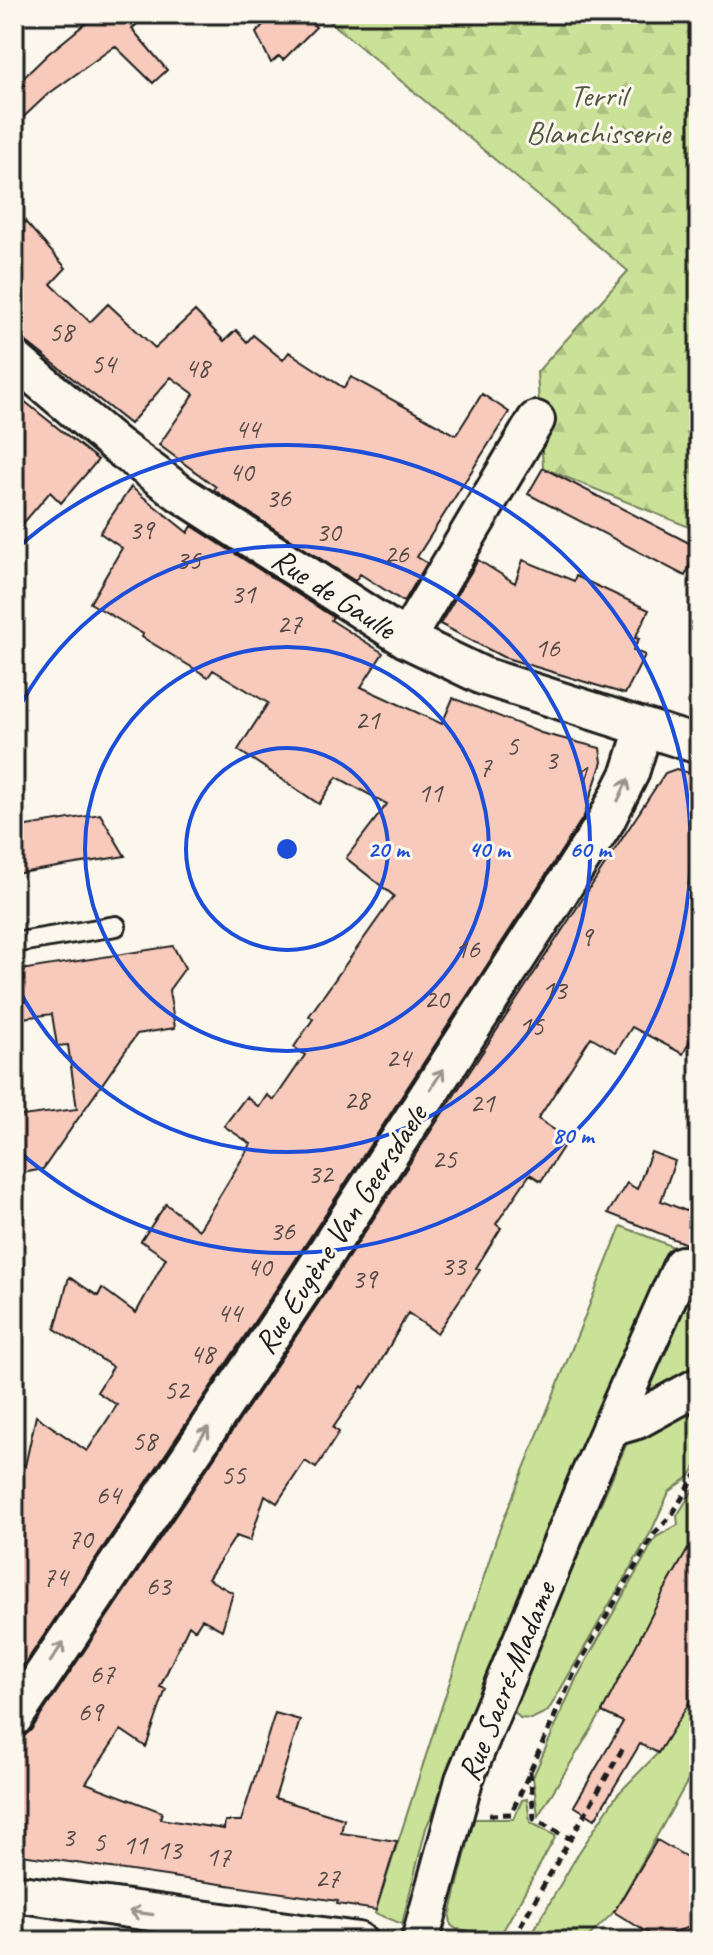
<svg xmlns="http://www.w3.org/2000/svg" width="713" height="1955" font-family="Caveat,sans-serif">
	<defs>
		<pattern id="forest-firs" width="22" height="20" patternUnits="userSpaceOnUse" patternTransform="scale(2)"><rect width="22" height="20" fill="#cae298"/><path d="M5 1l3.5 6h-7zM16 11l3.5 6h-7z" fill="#adc182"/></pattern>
	</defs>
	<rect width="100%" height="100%" fill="#fbf7ec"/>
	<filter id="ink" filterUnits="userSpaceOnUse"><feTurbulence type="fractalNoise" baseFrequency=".0125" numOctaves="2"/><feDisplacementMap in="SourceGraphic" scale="16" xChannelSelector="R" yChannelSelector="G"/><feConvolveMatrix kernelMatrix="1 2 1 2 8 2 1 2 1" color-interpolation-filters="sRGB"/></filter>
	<g filter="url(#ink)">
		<path fill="#cae298" stroke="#737f5a" stroke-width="2" d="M621,1226L699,1257L676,1260L656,1279L457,1758L426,1828L402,1924L375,1913L497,1536Z
			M699,1289V1376L642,1407L691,1294Z
			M699,1398V1460L690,1476L669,1492L651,1532L548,1711L531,1719L520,1718L512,1709L630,1436Z
			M699,1480V1536L602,1712L538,1816L533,1777L576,1679L656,1537L678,1525L677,1516Z
			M699,1684V1761L614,1912L584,1941L535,1939L534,1930L578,1854L617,1795L658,1753Z
			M527,1799L530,1822L556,1836L504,1929L496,1934L456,1929L451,1925L450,1916L474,1819H514L522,1800Z"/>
		<path fill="url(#forest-firs)" stroke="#737f5a" stroke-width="2" d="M321,14H699V531L543,468L537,372L628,271Z"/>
		<path fill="#f8cabc" stroke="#1c1c1c" stroke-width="2" d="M97,14H147L132,29L167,70L153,83L115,46L47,95L14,126V87L48,54Z
			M272,14H301L316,27L283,60L279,56L271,63L256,33Z
			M14,209L66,268L51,284L90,322L108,304L155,348L195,311L224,341L236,330L247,342L253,335L283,360L289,352L344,388L351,377L456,435L482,394L509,412L417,557L427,563L404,602L360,574L355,581L214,490L216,487L159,445L194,394L171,377L130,424L28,343L14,336Z
			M14,393L98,460L61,503L50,492L14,534Z
			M543,468L699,548L685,576L528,494Z
			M131,487L188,533L192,526L333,617L331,620L383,653L361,687L442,724L453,698L541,733L600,748L602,762L584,816L283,1279L14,1680V1458L25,1466L36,1416L87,1451L117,1405L97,1392L113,1367L55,1329L69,1277L98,1296L102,1288L136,1313L166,1258L141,1241L166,1204L199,1230L251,1144L224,1126L246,1097L259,1107L267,1095L274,1100L305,1055L294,1047L313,1019L309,1016L394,896L346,858L387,804L337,777L319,804L238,750L268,703L213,670L208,677L142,637L143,634L90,603L122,548L100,533Z
			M478,560L515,583L523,560L574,581L576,576L649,610L635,638L639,639L633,650L645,655L625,694L503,657L440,624Z
			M676,769L699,776V1025L683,1054L632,1027L616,1052L591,1037L538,1119L568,1139L541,1181L530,1174L496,1224L501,1228L476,1268L480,1270L437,1333L408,1313L376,1370L364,1388L362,1386L333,1428L339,1432L316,1468L305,1461L277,1503L265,1495L250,1541L236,1536L208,1579L233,1593L222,1630L202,1619L195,1630L189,1625L160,1687L166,1689L146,1747L121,1730L86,1783L162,1812L160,1819L224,1829L225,1821H241L275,1713L300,1720L275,1798L344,1819L341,1833L397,1841L376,1910L337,1904L338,1901L14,1854V1739L24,1736L31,1730L319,1302L665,773Z
			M100,814L125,856L14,874V828Z
			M173,946L185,968L169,990L175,1028L137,1034L43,1169L22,1173L14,1117L77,1109L68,1045L57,1046L52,1014L14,1019V971Z
			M651,1152L675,1161L661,1201L699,1216V1249L608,1213L627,1183L637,1189Z
			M699,1530V1687L658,1753L640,1744L595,1819L574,1806L623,1722L602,1712L664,1591Z
			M657,1840L699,1864V1924L656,1938L614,1912Z"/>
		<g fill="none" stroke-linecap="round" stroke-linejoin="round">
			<g stroke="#1c1c1c" stroke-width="24">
				<path id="service" d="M14,943L116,926"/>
			</g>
			<g stroke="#1c1c1c" stroke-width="42">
				<path id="minor" d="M14,359L116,445L180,493L406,639L483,676L699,745
					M406,639L536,420
					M610,1428L637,1420L699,1386
					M14,1718L301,1291L606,821L630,773L644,728
					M14,1893L358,1941
					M420,1941L464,1780L588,1479L682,1265L699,1274"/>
			</g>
			<path stroke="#1c1c1c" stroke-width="5" stroke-dasharray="8 6" stroke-linecap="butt" d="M530,1771L534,1819L569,1838
				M489,1815L511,1814L575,1671L654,1534L673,1513L699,1470
				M461,1934V1932L512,1940L623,1748"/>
			<use href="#service" stroke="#fbf7ec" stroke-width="18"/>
			<use href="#minor" stroke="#fbf7ec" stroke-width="36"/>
		</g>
		<defs><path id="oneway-shaft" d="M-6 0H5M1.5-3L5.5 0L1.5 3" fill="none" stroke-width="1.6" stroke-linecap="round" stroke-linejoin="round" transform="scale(2)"/></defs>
		<g stroke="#97948e">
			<use href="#oneway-shaft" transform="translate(623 790) rotate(-65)"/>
			<use href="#oneway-shaft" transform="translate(437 1079) rotate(-57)"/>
			<use href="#oneway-shaft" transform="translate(202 1437) rotate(-56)"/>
			<use href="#oneway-shaft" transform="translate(57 1652) rotate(-56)"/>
			<use href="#oneway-shaft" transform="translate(141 1913) rotate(-172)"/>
		</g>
	</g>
	<g fill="none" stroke="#1d4ed8" stroke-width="4">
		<circle cx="287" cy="849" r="101"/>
		<circle cx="287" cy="849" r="202"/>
		<path d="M15 716A303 303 0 1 1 15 982"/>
		<path d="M14 551A404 404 0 1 1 14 1147"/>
	</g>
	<g text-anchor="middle" stroke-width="6" stroke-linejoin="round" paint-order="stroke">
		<g font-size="28" fill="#534844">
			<text x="61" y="341">58</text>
			<text x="103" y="373">54</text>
			<text x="197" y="377">48</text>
			<text x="247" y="438">44</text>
			<text x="241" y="481">40</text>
			<text x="278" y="507">36</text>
			<text x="141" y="539">39</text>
			<text x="328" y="541">30</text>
			<text x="396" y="563">26</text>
			<text x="188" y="569">35</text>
			<text x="243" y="603">31</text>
			<text x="289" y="633">27</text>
			<text x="547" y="657">16</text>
			<text x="367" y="729">21</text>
			<text x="512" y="755">5</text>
			<text x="551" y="769">3</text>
			<text x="485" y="776">7</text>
			<text x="581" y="783">1</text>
			<text x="430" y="802">11</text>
			<text x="586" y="946">9</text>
			<text x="467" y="958">16</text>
			<text x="554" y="999">13</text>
			<text x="436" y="1008">20</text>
			<text x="531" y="1035">15</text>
			<text x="398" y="1067">24</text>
			<text x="356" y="1109">28</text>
			<text x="482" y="1112">21</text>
			<text x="444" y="1168">25</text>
			<text x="320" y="1183">32</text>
			<text x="282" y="1240">36</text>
			<text x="453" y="1275">33</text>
			<text x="259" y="1276">40</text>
			<text x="364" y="1288">39</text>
			<text x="229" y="1322">44</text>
			<text x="202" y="1363">48</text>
			<text x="176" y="1399">52</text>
			<text x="144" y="1450">58</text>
			<text x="233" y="1484">55</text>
			<text x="108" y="1504">64</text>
			<text x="80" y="1548">70</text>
			<text x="55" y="1586">74</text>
			<text x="158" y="1595">63</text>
			<text x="102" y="1683">67</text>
			<text x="90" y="1721">69</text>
			<text x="68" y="1846">3</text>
			<text x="99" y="1851">5</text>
			<text x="135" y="1854">11</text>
			<text x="169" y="1859">13</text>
			<text x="218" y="1866">17</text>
			<text x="327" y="1887">27</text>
		</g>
		<g font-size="32" fill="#505741" stroke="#fbf7ec">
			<text x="598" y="106">Terril<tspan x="598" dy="37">Blanchisserie</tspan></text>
		</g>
		<g font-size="32" fill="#1c1c1c" stroke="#fbf7ec">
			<text transform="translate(334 593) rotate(33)" y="11">Rue de Gaulle</text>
			<text transform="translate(340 1229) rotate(-57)" y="11">Rue Eugène Van Geersdaele</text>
			<text transform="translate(506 1681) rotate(-68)" y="11">Rue Sacré-Madame</text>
		</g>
	</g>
	<circle cx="287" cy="849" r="12" fill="#1d4ed8" stroke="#fbf7ec" stroke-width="4"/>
	<g font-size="24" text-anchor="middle" font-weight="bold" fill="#1d4ed8" stroke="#fbf7ec" stroke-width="6" stroke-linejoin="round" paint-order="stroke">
		<text x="388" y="857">20 m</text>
		<text x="489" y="857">40 m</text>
		<text x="590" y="857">60 m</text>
		<text x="573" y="1143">80 m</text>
	</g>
	<rect width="713" height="1955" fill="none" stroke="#fbf7ec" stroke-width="48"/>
	<rect x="24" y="24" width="665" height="1907" fill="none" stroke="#1c1c1c" stroke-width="3" filter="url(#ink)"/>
</svg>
